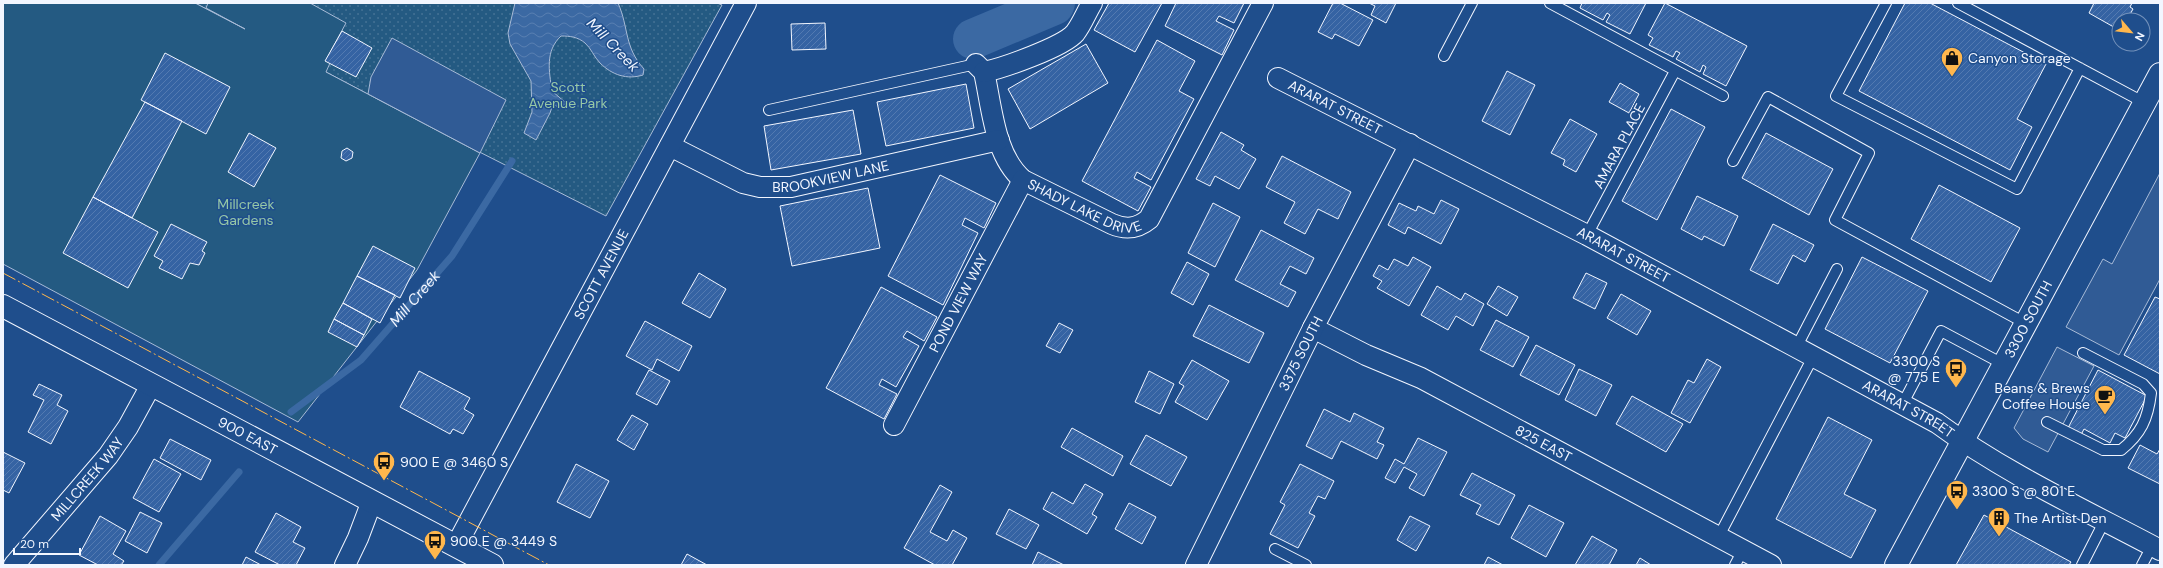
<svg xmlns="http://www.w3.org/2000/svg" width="2163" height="568" font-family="'DM Sans',sans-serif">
	<defs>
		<pattern id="grass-dots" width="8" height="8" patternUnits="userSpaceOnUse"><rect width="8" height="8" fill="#245a82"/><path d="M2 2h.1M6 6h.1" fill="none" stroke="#447295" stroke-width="1.8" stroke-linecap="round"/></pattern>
		<pattern id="water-waves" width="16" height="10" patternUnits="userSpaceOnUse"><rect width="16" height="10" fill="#3b69a3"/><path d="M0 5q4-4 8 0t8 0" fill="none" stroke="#587fb1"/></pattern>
		<pattern id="building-hatch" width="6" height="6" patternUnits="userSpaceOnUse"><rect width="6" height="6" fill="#3563a3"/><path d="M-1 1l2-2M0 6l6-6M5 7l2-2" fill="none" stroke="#537ab1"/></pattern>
	</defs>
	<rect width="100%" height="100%" fill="#1f4e8c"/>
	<path fill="url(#grass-dots)" stroke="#a8bbd7" d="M195,3H717L722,5L606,216L432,128Z"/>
	<path fill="#245a82" stroke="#a8bbd7" d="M3,3H195L245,29L206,8L208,3H310L346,23L326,60L330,63L326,72L480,153L417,270L298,422L3,264Z"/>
	<path fill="#305b95" stroke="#a8bbd7" d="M392,38L506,100L480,153L368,94L371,77Z
		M2160,173V279L2119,355L2066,327L2103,259L2112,264Z
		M2057,347L2094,366L2048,452L2023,439L2014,428Z"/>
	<path fill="url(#water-waves)" stroke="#a8bbd7" d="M515,3H618C629,28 624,47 644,69L643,75C627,80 612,75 600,63C594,57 591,48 585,43C578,37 570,36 561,36C545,51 549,71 552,91L566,103L560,108L553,104L550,113L536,140L524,133L532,112L531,81L510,44L508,33Z"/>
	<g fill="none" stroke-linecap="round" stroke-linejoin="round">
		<g stroke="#3b69a3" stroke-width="7">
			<path id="s1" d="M291,412L361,360L452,256L512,161"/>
			<path d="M159,565L239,472"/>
		</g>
		<path stroke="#3b69a3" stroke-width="40" d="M973,39L1054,5L1055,3"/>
	</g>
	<path fill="url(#building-hatch)" stroke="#f2f6ff" d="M1109,3H1162L1135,52L1094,30Z
		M1176,3H1244L1234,23L1219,16L1216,21L1234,30L1222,55L1165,26Z
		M1333,3H1340L1373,20L1359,46L1335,34L1332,39L1318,32Z
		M1369,3H1396L1386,23L1371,15L1375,6Z
		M1582,3H1646L1630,34L1606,22L1610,15L1607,13L1603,20L1580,8Z
		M1665,3L1747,46L1726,86L1703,74L1706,67L1703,65L1700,72L1676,59L1680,53L1676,51L1673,57L1649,45L1653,38L1648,35Z
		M1905,3H1930L2046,64L2017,119L2032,127L2010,170L1859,91Z
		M2094,3H2132L2130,7L2133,9L2127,20H2119V30L2089,13Z
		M825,23L826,49L792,50L791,24Z
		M342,31L372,48L356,77L325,61Z
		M1157,40L1195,61L1179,91L1194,99L1151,180L1137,172L1134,178L1151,187L1138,211L1082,181Z
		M1086,44L1108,83L1030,129L1008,89Z
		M165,53L230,87L206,134L141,100Z
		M1507,71L1535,85L1510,135L1482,121Z
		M1620,83L1639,94L1629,113L1609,102Z
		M966,84L974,128L886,146L877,102Z
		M145,102L182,121L132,218L93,197Z
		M1671,109L1705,127L1657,220L1622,201Z
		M853,110L861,154L771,170L764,126Z
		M1570,119L1597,134L1576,172L1563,165L1565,160L1551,153Z
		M1221,132L1244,145L1241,150L1256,159L1239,189L1215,176L1210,186L1196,179Z
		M249,133L276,148L254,187L228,172Z
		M1766,133L1833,169L1809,215L1742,178Z
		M347,148L353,152L352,158L346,161L341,158L342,151Z
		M1282,156L1351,192L1338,219L1318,209L1305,234L1284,223L1295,202L1266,187Z
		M940,175L996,203L984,228L965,218L962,225L978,233L943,305L888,276Z
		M1939,185L2020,228L1991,282L1911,239Z
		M868,188L880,248L792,266L780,206Z
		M1697,196L1738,216L1724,246L1704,236L1702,240L1681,229Z
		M93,197L158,232L128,288L63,253Z
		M1441,200L1459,209L1441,244L1408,227L1405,234L1388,225L1399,203L1416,211L1418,206L1434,214Z
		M1213,203L1240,217L1215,267L1188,253Z
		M171,224L207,242L202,251L205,253L199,265L190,263L182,279L159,268L163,261L154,256Z
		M1773,224L1814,245L1805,262L1793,255L1778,284L1750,270Z
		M1261,230L1314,258L1306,274L1290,266L1280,284L1296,292L1288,307L1235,280Z
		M373,246L415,268L400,298L357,276Z
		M1413,257L1431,267L1409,306L1377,288L1382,281L1373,276L1379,265L1388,270L1394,259L1408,266Z
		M1862,257L1928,291L1890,363L1825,329Z
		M1187,262L1209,274L1193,305L1171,293Z
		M699,273L726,289L710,318L682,303Z
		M1586,273L1607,283L1595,309L1573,298Z
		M357,276L395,295L380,323L343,303Z
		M1437,286L1461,300L1465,293L1484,304L1473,326L1456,316L1448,330L1421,315Z
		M1498,286L1518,297L1507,316L1487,304Z
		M881,287L937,317L924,341L907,331L903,337L919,346L896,387L882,379L879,385L897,394L884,419L826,388Z
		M1621,294L1651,311L1637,335L1607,318Z
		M2155,297L2160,299V374L2124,355Z
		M343,303L372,319L364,335L334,319Z
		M1209,305L1264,333L1249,363L1193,336Z
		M334,319L364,335L357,347L328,332Z
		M1496,320L1529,337L1513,367L1480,350Z
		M645,321L692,346L679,371L657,359L652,370L626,356Z
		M1059,323L1073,330L1060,353L1046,346Z
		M1536,345L1575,365L1559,395L1520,375Z
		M1707,359L1721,367L1690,423L1671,413L1688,380L1694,383Z
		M1192,360L1229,381L1207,420L1175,402L1184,386L1179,383Z
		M1579,369L1612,385L1596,416L1565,400Z
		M649,370L670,381L657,405L636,394Z
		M2098,370L2147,396L2125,438L2115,433L2110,443L2084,429L2081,435L2068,428Z
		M419,371L470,398L464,409L474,415L463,434L453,429L450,434L400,407Z
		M1149,371L1174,384L1160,414L1135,402Z
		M39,384L62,395L57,405L68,411L51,444L28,432L44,400L33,395Z
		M1632,396L1683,424L1666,452L1616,424Z
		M1324,409L1350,422L1354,413L1384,428L1377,442L1384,445L1377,459L1341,441L1332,459L1306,446Z
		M632,415L648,424L634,450L617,440Z
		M1828,417L1872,440L1844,494L1876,510L1851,558L1776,519Z
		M1072,428L1123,456L1113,476L1061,447Z
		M1146,435L1187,457L1171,486L1130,464Z
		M1418,438L1447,452L1424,496L1409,488L1417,474L1404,467L1395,483L1385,478L1395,459L1404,464Z
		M170,439L211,460L201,480L160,458Z
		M2140,445L2157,454L2160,449V484L2128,468Z
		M3,452L25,463L9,493L3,490Z
		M154,459L181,474L159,512L133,498Z
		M576,464L609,481L590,518L557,502Z
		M1300,464L1334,481L1325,499L1318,496L1309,513L1315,516L1298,548L1270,534L1285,505L1280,502Z
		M1472,473L1515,495L1499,525L1476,514L1481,505L1460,495Z
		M1085,484L1103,494L1092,514L1097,517L1087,534L1043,509L1052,492L1073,504Z
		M940,485L952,492L930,532L947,541L953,530L967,538L952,565H935L904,548Z
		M1129,503L1156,517L1142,544L1115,529Z
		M1529,505L1564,523L1546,557L1511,538Z
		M1009,509L1039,525L1026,549L996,534Z
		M140,512L162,523L147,553L125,541Z
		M276,513L301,527L293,542L305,548L296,565H280L255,552Z
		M1984,515L2071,562L2069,565H1956Z
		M100,516L126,531L113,554L124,561L121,565H98L79,555Z
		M1410,516L1430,526L1416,551L1397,540Z
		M1592,536L1617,550L1609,565H1575Z
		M1038,552L1064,565H1032Z
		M687,554L707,565H681Z
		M246,557L261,565H242Z
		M1488,557L1503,565H1484Z
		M1640,558L1651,565H1636Z"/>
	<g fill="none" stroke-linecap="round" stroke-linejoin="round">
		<g stroke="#f2f6ff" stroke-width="12">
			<path id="service" d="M1550,3L1723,96
				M1886,3L1836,96L2017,189L2080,68
				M1958,3L2145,103
				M1444,56L1472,3
				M769,110L976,64
				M1733,161L1768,97L1869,153L1835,220L2025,323
				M1587,235L1675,71
				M1796,348L1837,269
				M1902,405L1941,331L2003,364
				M2047,422L2103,450H2121C2141,434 2148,419 2151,393L2143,384L2083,353
				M1719,536L1813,357
				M1275,549L1306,565
				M1735,565L1743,550
				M2082,565L2105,520
				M2142,565L2152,546"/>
		</g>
		<g stroke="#f2f6ff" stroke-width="22">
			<g id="minor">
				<path id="s2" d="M976,64L984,72C992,107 994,155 1023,180L1112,224C1126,230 1137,229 1149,219L1263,3"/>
				<path d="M984,72C1003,68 1063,47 1075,33C1082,24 1086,13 1092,3"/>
				<path id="s3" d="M1278,78L1587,235L1937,423C2005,473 2085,510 2160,550"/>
				<path id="s4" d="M670,146L743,183L760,187H791L999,140"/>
				<path id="s5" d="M1313,328L1366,355L1421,378L1771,565"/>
				<path id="s6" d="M894,425L1023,180"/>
				<path id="s7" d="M456,546L746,3"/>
				<path id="s8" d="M14,565L108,456L128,427L151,385"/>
				<path d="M345,565L358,538L372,501"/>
				<path id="s9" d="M1196,565L1313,328L1410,144"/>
			</g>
		</g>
		<g stroke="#f2f6ff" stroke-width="24">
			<g id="secondary">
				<path id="s10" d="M3,306L492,565"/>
			</g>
		</g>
		<g stroke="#f2f6ff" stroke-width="24">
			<g id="primary">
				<path id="s11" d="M1896,565L2160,74"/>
			</g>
		</g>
		<use href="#service" stroke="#1f4e8c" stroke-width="10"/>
		<use href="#minor" stroke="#1f4e8c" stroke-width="20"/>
		<use href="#secondary" stroke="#1f4e8c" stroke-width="22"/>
		<use href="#primary" stroke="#1f4e8c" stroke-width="22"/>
		<path stroke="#ffb74d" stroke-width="1" stroke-dasharray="14 3 2 3" stroke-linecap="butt" d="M3,273L549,565"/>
	</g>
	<defs>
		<g id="shop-pin" transform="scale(1.15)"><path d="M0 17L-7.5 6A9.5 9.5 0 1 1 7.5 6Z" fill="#ffb74d" stroke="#1f4e8c"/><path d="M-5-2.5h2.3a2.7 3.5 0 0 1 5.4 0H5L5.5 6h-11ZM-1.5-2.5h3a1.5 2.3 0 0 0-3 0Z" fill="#111"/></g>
		<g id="bus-pin" transform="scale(1.15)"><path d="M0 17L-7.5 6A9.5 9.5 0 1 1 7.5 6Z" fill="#ffb74d" stroke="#1f4e8c"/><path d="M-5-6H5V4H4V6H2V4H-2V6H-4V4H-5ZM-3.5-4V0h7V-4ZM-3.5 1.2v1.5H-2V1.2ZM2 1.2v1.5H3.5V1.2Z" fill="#111"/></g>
		<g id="cafe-pin" transform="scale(1.15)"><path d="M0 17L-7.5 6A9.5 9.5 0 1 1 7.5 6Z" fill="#ffb74d" stroke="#1f4e8c"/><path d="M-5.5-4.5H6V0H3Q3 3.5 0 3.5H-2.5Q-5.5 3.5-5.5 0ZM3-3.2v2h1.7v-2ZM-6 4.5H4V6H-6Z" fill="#111"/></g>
		<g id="building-pin" transform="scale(1.15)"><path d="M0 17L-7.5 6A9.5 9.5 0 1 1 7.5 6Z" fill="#ffb74d" stroke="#1f4e8c"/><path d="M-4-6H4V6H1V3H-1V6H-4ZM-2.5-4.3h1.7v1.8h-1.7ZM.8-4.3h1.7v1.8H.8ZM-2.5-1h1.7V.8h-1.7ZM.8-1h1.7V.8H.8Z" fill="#111"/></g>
	</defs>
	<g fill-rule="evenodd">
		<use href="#shop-pin" x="1952" y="58"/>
		<use href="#bus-pin" x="1956" y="369"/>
		<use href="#cafe-pin" x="2105" y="396"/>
		<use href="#bus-pin" x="384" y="462"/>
		<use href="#bus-pin" x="1957" y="491"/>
		<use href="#building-pin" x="1999" y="518"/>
		<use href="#bus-pin" x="435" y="541"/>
	</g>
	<g text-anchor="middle" stroke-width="3" stroke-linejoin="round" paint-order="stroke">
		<g font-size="14" fill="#f2f6ff" stroke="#1f4e8c" text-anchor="start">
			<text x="1968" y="63">Canyon Storage</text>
			<text x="1940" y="366" text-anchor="end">3300 S<tspan x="1940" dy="16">@ 775 E</tspan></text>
			<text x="2090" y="393" text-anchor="end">Beans &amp; Brews<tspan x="2090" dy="16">Coffee House</tspan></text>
			<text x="400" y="467">900 E @ 3460 S</text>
			<text x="1972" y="496">3300 S @ 801 E</text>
			<text x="2014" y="523">The Artist Den</text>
			<text x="450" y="546">900 E @ 3449 S</text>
		</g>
		<g font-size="14" fill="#97c8a6" stroke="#1f4e8c">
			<text x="568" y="92">Scott<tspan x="568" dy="16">Avenue Park</tspan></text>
			<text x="246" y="209">Millcreek<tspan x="246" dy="16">Gardens</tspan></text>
		</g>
		<g font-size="14" fill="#f2f6ff" stroke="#1f4e8c">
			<text dy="5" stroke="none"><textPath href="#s3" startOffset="64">ARARAT STREET</textPath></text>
			<text transform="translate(1619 146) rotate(-62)" y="5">AMARA PLACE</text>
			<text dy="5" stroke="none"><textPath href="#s4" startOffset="171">BROOKVIEW LANE</textPath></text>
			<text dy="5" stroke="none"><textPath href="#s2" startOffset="196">SHADY LAKE DRIVE</textPath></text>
			<text dy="5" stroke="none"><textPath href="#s3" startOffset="388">ARARAT STREET</textPath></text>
			<text dy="5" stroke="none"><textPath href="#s7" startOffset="308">SCOTT AVENUE</textPath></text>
			<text dy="5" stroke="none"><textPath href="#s6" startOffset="138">POND VIEW WAY</textPath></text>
			<text dy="5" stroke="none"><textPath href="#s11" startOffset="279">3300 SOUTH</textPath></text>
			<text dy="5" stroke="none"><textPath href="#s9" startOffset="236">3375 SOUTH</textPath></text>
			<text dy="5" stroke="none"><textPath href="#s3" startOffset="712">ARARAT STREET</textPath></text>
			<text dy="5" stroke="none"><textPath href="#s10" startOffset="277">900 EAST</textPath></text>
			<text dy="5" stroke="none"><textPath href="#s5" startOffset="258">825 EAST</textPath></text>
			<text dy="5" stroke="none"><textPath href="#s8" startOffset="113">MILLCREEK WAY</textPath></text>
		</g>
		<g font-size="15" font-style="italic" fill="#f2f6ff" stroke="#1f4e8c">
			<text transform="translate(613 45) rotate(46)" y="5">Mill Creek</text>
			<text dy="5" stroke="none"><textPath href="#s1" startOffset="169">Mill Creek</textPath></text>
		</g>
	</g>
	<rect width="2163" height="568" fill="none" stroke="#f2f6ff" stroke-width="8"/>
	<g transform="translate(2131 32) rotate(118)"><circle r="19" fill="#1f4e8c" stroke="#7391ba"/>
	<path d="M0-3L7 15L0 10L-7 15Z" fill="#ffb74d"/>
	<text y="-6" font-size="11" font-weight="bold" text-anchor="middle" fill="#f2f6ff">N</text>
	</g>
	<path d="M14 548v6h66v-6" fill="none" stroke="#f2f6ff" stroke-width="2"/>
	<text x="20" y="548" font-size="12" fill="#f2f6ff" stroke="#1f4e8c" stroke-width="3" paint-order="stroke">20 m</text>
</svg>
